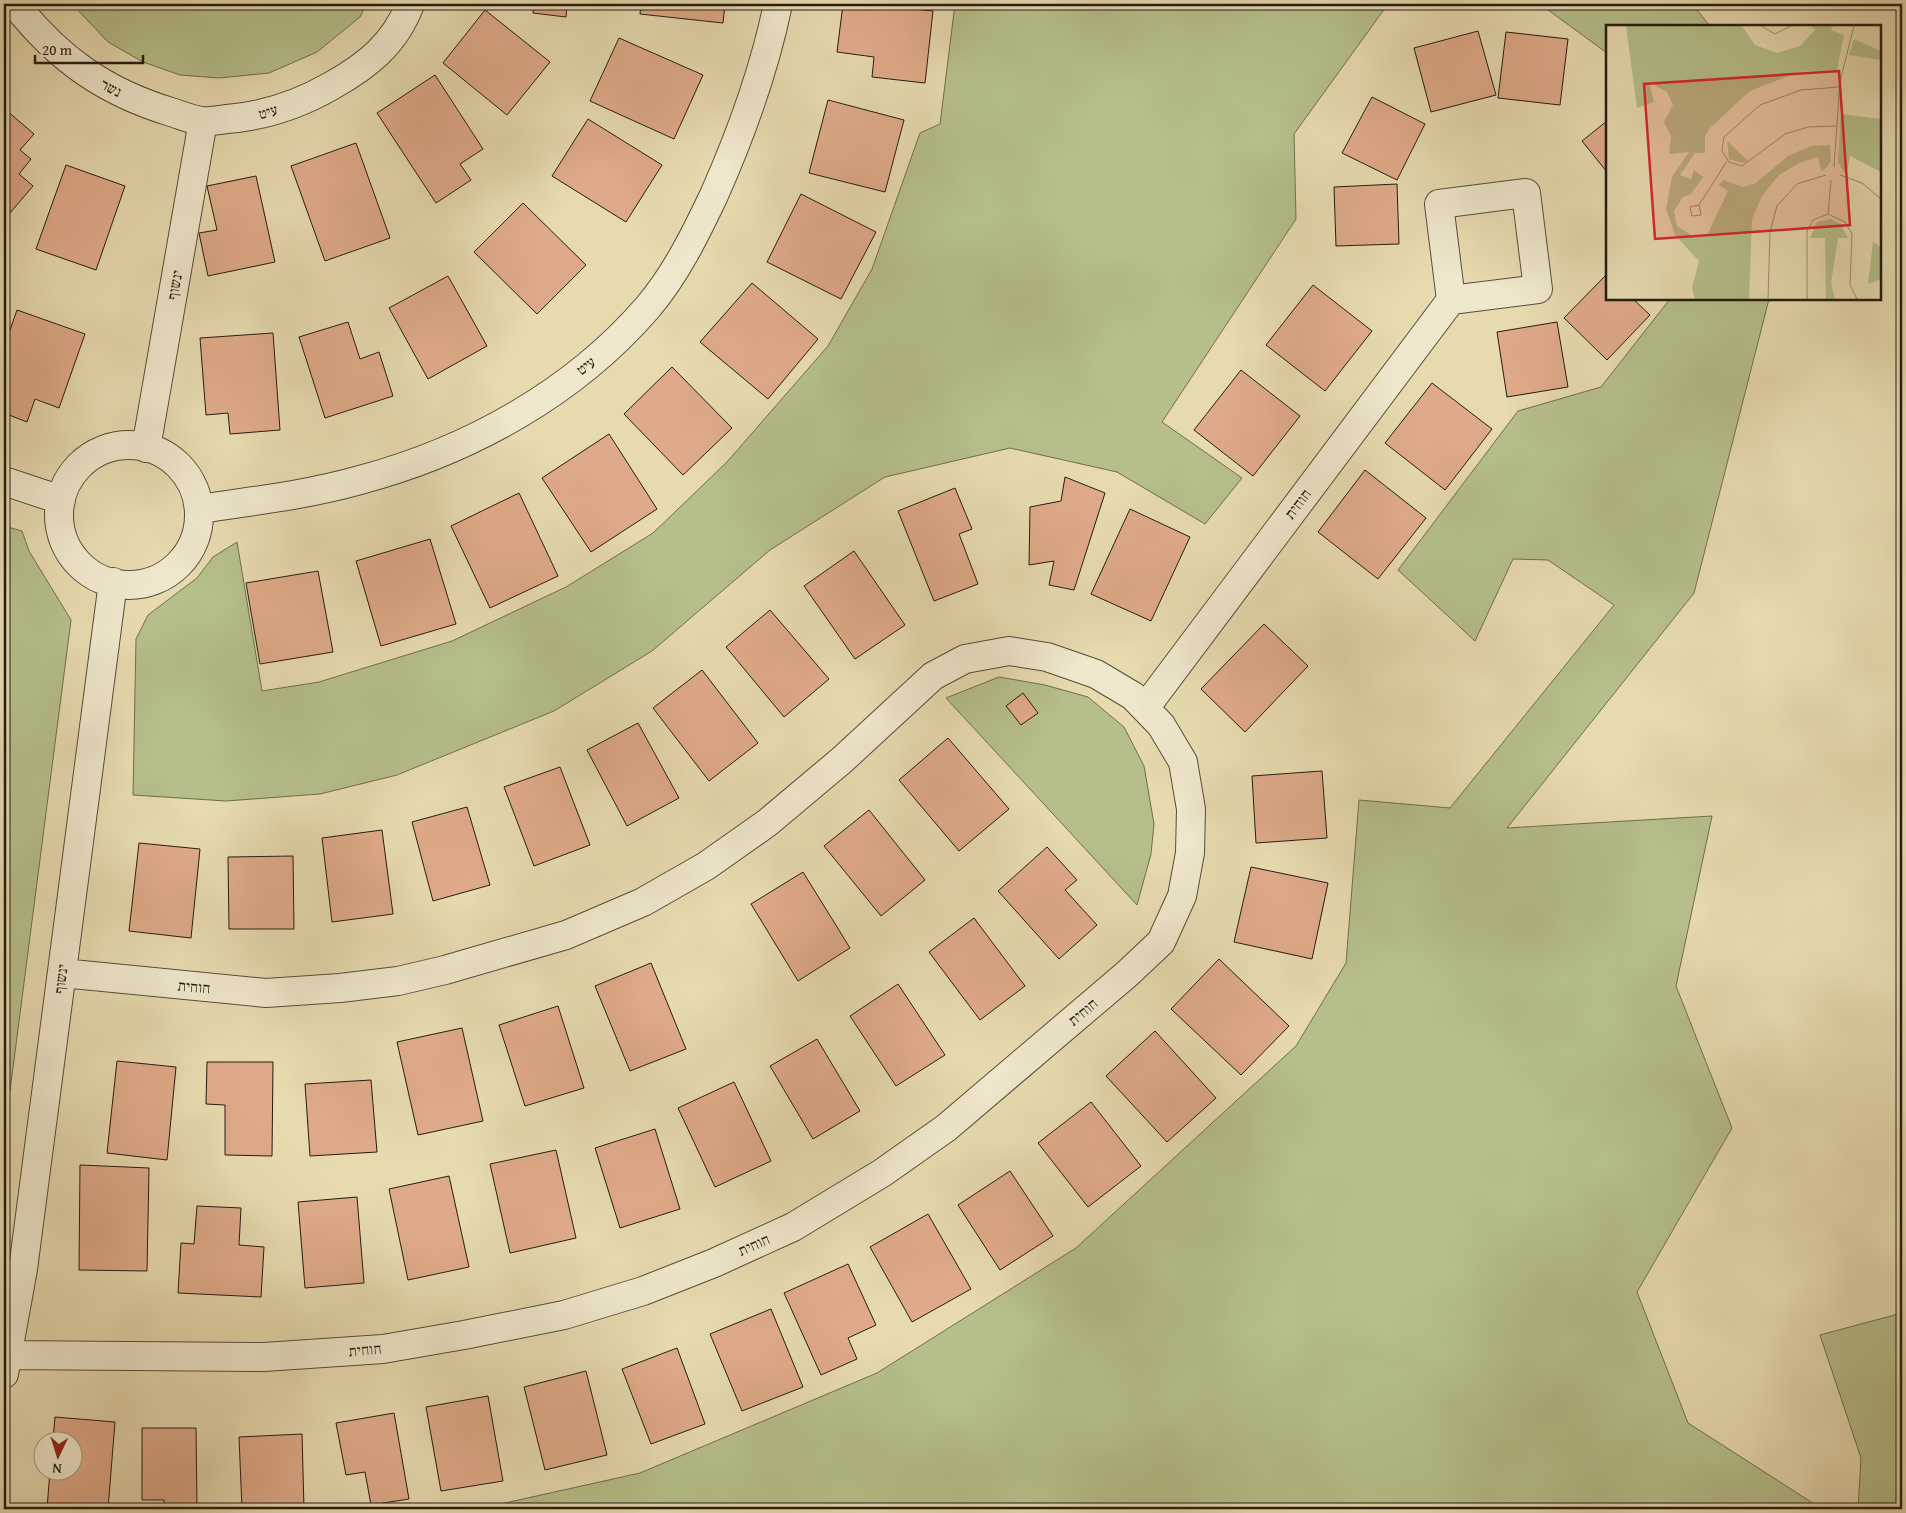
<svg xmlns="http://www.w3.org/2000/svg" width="1906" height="1513" font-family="'Gentium Book Plus','Frank Ruhl Libre',serif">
	<rect width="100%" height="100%" fill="#e7daaf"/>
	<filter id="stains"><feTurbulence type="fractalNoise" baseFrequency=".004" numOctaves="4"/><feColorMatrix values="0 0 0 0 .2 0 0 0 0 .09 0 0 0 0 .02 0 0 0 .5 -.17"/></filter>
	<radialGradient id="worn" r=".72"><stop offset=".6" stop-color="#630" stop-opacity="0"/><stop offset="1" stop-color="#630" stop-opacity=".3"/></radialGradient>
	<path fill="#b6bf8a" stroke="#6e6e4e" d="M72,4H366L360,17L317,52L269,73L219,78L180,75L143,62L108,42Z
		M955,4H1388L1294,134L1296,219L1162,422L1242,478L1205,524L1117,472L1010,448L885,477L770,550L652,651L554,711L397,775L320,794L226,801L133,795L136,639L148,615L197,578L213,557L237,542L262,691L319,682L452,641L566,587L653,533L727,462L828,346L872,269L920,133L940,124Z
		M1540,4H1692L1710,26H1607V53Z
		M1670,299H1769L1694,593L1507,828L1712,816L1676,986L1732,1128L1637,1292L1688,1423L1822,1509H478L640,1473L877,1373L1076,1248L1296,1046L1346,963L1359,800L1450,808L1614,605L1548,560L1513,559L1475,641L1398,570L1518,411L1601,387Z
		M4,526L22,531L29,551L71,620L10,1091L4,1090Z
		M999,677L1045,685L1088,697L1124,727L1144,766L1154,824L1151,854L1137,905L946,698Z
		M1902,1313V1509H1858L1861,1458L1820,1335Z"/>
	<path fill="#dfaa89" stroke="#251c12" d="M534,4H567L566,17L533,13Z
		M641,4H725L723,23L640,14Z
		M843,4H864L933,11L925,83L872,77L874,57L837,52Z
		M485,10L550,62L507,115L443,63Z
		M1478,31L1496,95L1431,112L1414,48Z
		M1506,32L1568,39L1560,105L1498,98Z
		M619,38L703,75L674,139L590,101Z
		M435,75L483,149L460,164L471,180L436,203L377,113Z
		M1372,97L1425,124L1397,180L1342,153Z
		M828,100L904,120L885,192L809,173Z
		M6,110L34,134L20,150L31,159L19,174L33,186L4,220V113Z
		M588,119L662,165L626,222L552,176Z
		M1607,121V172L1582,141Z
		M356,143L390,238L325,261L291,166Z
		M66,165L125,186L96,270L36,249Z
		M256,176L275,262L208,276L199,233L217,230L207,186Z
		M1397,184L1399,244L1336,246L1334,187Z
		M801,194L876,232L841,299L767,262Z
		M523,203L586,265L537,314L474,252Z
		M1607,274V299H1633L1650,315L1607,360L1564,318Z
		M448,276L487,346L428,379L389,308Z
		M752,283L818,339L768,399L700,342Z
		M1313,285L1372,331L1325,391L1266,345Z
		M17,310L85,334L59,408L35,399L27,422L4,413V347Z
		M348,322L360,359L379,352L393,396L325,418L299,337Z
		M1557,322L1568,387L1507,397L1497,332Z
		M273,333L280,430L230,434L228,413L206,415L200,338Z
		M672,367L732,428L683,475L624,414Z
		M1241,370L1300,416L1253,476L1194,430Z
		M1432,383L1492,429L1445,490L1385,443Z
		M609,434L657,509L591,552L542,478Z
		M1365,470L1426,518L1378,579L1318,532Z
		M1065,477L1105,493L1074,590L1049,585L1054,561L1029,565L1030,507L1061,501Z
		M955,488L972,529L959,534L978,584L934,601L898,511Z
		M519,493L558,576L490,608L451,526Z
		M1130,509L1190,537L1151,621L1091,594Z
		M430,539L456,624L381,646L356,561Z
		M854,551L905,625L855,659L804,586Z
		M318,571L333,652L260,664L246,583Z
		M770,610L829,679L784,717L726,647Z
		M1264,624L1308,666L1245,732L1201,689Z
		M702,670L758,743L709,781L653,708Z
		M1023,693L1038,713L1021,725L1006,706Z
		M638,723L679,798L627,826L587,750Z
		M948,738L1009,809L959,851L899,780Z
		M560,767L590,845L534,866L504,787Z
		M1322,771L1327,838L1256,843L1252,776Z
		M467,807L490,885L433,901L412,822Z
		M869,810L925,880L881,916L824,846Z
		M382,830L393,914L332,922L322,838Z
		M139,843L200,849L191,938L129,931Z
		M1047,847L1077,880L1065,890L1097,925L1059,959L998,891Z
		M293,856L294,929H229L228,857Z
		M1251,867L1328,883L1312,959L1234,942Z
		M803,872L850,948L798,981L751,904Z
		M974,918L1025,986L980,1020L929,952Z
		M1219,959L1289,1026L1241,1075L1171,1009Z
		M651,963L686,1049L630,1071L595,986Z
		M898,984L945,1055L896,1086L850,1016Z
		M558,1006L584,1088L525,1106L499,1025Z
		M462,1028L483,1121L418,1135L397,1042Z
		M1155,1031L1216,1098L1167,1142L1106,1076Z
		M817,1039L860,1111L813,1139L770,1066Z
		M117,1061L176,1067L167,1160L107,1153Z
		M207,1062H273L272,1156L225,1155V1105L206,1104Z
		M371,1080L377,1152L310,1156L305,1084Z
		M734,1082L771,1161L715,1187L678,1108Z
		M1091,1102L1141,1166L1088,1207L1038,1143Z
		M655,1129L680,1209L620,1228L595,1148Z
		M556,1150L576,1238L510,1253L490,1164Z
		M80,1165L149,1168L147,1271L79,1270Z
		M1010,1171L1053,1236L1000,1270L958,1205Z
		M449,1176L469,1267L408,1280L389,1189Z
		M357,1197L364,1283L305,1288L298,1202Z
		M197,1206L241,1208L239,1245L264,1247L261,1297L178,1293L181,1243L194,1244Z
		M928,1214L971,1289L912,1322L870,1247Z
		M848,1264L876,1325L848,1338L857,1359L821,1375L784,1293Z
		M771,1309L803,1387L742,1411L710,1334Z
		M677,1348L705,1424L651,1444L622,1369Z
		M586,1371L607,1455L545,1470L524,1387Z
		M488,1396L503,1481L441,1491L426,1407Z
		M394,1413L409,1499L371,1505L365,1472L346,1475L336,1423Z
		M55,1417L115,1422L108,1509H47L50,1470H72V1440H53Z
		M142,1428H196L197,1509H164V1500H142Z
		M302,1434L304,1509H242L239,1437Z"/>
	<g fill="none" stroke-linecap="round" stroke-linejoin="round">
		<g stroke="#564c39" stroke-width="30">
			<path id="street" d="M15,4C58,59 105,92 171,112C181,115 194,121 204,121C211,122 219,120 227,119C264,116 298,105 331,86C367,66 395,44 410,4
				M59 515a70 70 0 1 1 140 0a70 70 0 1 1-140 0Z
				M146,448L203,121
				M4,481L61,500
				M199,509C253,501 307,495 360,480C469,451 574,393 648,307C676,274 696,233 714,195C742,132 764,72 778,4
				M1145,708L1451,300L1439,204L1526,193L1538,289L1451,300
				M7,1355L264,1357L383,1349L464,1335L564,1315L643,1291L714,1263L793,1227L882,1173L946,1128L1127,974L1161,942L1182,896L1190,853L1191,809L1183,762L1161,725L1133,696L1096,674L1047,657L1009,651L965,659L933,676L842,760L767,823L706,866L643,902L566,935L445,970L398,981L340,988L266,993L62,973
				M4,1374L23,1269L113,582"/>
		</g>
		<use href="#street" stroke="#efe7cb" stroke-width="28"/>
	</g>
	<g text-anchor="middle" stroke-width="4" stroke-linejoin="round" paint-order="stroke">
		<g font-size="15" fill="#251c12" stroke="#efe7cb">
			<text transform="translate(111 88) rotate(28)" y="5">נשר</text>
			<text transform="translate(268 112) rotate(-16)" y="5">עיט</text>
			<text transform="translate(175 285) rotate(-80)" y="5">ינשוף</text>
			<text transform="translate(586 366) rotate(-38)" y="5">עיט</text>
			<text transform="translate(1298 504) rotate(-53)" y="5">חוחית</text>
			<text transform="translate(61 979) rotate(-83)" y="5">ינשוף</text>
			<text transform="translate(194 987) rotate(5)" y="5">חוחית</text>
			<text transform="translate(1083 1012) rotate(-40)" y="5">חוחית</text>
			<text transform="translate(754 1245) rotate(-24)" y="5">חוחית</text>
			<text transform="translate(365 1350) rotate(-5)" y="5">חוחית</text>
		</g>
	</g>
	<g transform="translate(1606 25)">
		<rect width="275" height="275" fill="#e7daaf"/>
		<path d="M20,1H136L149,20L171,28L194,21L209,5L205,1H226L225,5L238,10L231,45L192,47L144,66L104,103L99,111V128H89L74,150L85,154L88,145L97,152L85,169L77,172L68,186L71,201L88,212L101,210L122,166L113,160L117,155L137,162L150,158L182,131L205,121L224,120L225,136L218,145L215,146L212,132L193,138L173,150L156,171L146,194L143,274H89L86,263L93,236L69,210L60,184L66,152L83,127L63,129L65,111L58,97L67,80L61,67L43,57L48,77L31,83ZM248,14L275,26V35L243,30ZM235,89L275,94V147L244,131L241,147L237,146L232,137ZM121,116L142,136L136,138L123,134ZM225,194L235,200L242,213H232L225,258L229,274H220L219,213H204L211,197ZM267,217L275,222V254L262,259Z" fill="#b6bf8a"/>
		<path fill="none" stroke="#998e70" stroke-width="1" d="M155,1L169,9L185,1M230,101L202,102L179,109L136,141L123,137L116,126L118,112L154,80L195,65L233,62M228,142L234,56L248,1M234,150L256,158L275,174M93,180L84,182L86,191L95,190L93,180L121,136M222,189L225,155M162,274L164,207L171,181L191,159L220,150M201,274V206L207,195L222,189L239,197L246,209L244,260L251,274"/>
		<path fill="#d62828" fill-opacity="0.15" stroke="#d62828" stroke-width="2.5" d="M233,46L244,200L49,214L38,59Z"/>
		<rect width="275" height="275" fill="none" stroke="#251c12" stroke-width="2.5"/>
	</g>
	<rect width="1906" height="1513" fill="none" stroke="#e7daaf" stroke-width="20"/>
	<rect x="5" y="5" width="1896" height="1503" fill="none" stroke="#251c12" stroke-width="2.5"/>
	<rect x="10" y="10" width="1886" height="1493" fill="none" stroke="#251c12"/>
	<g transform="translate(58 1456) rotate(184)"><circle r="24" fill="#efe7cb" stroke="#9e9681"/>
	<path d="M0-4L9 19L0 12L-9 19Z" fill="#8f2418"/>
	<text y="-8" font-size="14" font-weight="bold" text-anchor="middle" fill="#251c12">N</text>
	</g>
	<path d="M35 55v8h108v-8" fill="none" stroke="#251c12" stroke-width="2.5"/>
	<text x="42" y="55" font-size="15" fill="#251c12" stroke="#efe7cb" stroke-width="4" paint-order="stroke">20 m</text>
	<rect width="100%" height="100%" filter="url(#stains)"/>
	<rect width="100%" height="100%" fill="url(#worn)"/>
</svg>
